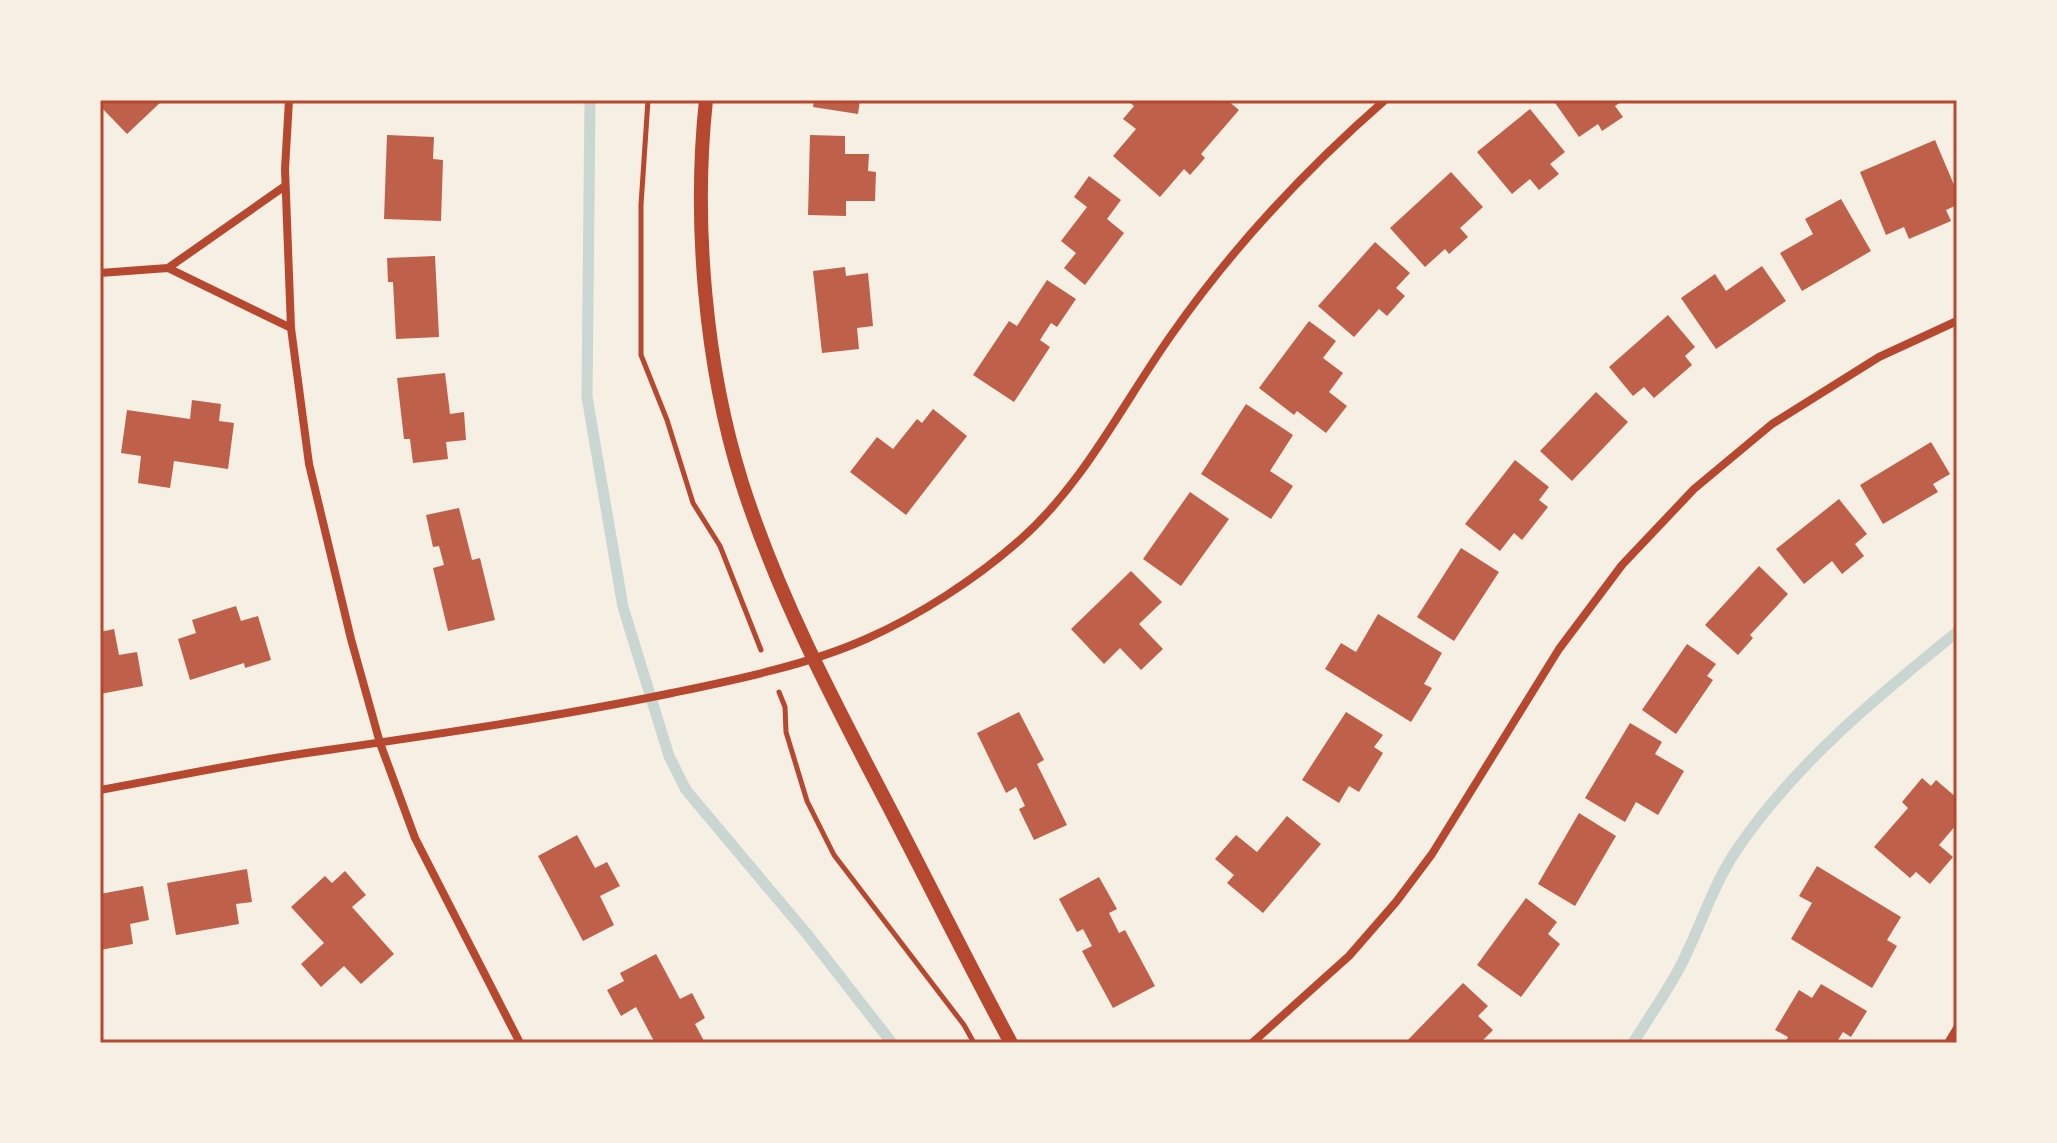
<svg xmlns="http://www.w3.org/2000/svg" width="2057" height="1143" font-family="Barlow,sans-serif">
	<rect width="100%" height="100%" fill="#f6efe4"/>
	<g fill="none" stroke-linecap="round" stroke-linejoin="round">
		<path stroke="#c9d6d2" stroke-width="11" d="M590,100L587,397L623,607L669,756L686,790L807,934L892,1043
			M1633,1043C1649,1017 1667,992 1681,965C1701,926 1714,881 1740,845C1797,762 1879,695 1957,632"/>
	</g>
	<path fill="#bf614a" d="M100,100H163L127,134L100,106Z
		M814,100H860L858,114L813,107Z
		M1127,100H1227L1239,110L1201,154L1205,158L1190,175L1184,169L1160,197L1113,156L1136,129L1123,119L1134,106Z
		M1553,100H1624L1615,106L1623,117L1602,131L1598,124L1579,137Z
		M1530,109L1565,152L1550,164L1559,174L1539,190L1530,179L1512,194L1477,152Z
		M387,135L434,137L433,159L443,160L441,221L384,219Z
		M810,135L845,136V154H869L868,171L876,172L875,201H846V216L808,215Z
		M1935,140L1957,192V205L1946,210L1951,221L1909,239L1904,227L1886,235L1860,172Z
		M1451,172L1483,207L1460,228L1468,237L1449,254L1445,249L1425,267L1390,228Z
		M1089,176L1121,200L1107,219L1124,233L1085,285L1064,268L1076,253L1061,241L1087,207L1074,197Z
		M1841,199L1871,251L1802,291L1780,253L1813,234L1805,219Z
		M1375,242L1410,273L1396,288L1405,296L1387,316L1379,309L1354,337L1318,306Z
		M435,256L439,337L396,339L393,282H388L387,258Z
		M1762,266L1786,301L1716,349L1681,298L1715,274L1726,291Z
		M845,267L846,276L868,273L873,326L857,328L859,349L822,353L813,271Z
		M1047,280L1076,299L1057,327L1051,323L1040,340L1050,347L1014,402L973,375L1009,321L1017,326Z
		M1668,315L1695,347L1685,356L1692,365L1654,398L1644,387L1633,396L1609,367Z
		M1309,321L1336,341L1323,358L1343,373L1329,392L1347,406L1326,433L1297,411L1294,415L1259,388Z
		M445,373L450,414L464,412L466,440L446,442L448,459L413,463L410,439H404L397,378Z
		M1596,392L1628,422L1572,481L1540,451Z
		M192,400L221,404L219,421L234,423L228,469L174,461L170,488L138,483L141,456L121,453L127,410L190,419Z
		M1246,404L1293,435L1270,471L1293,486L1271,519L1201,474Z
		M933,409L967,436L906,515L850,472L877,437L893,449L917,419L922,423Z
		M1931,442L1950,474L1933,484L1938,492L1883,524L1860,485Z
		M1515,460L1549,487L1539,500L1548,507L1522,540L1514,533L1500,551L1465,524Z
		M1190,492L1229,519L1181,586L1143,559Z
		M1839,499L1867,534L1855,544L1864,556L1842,574L1832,561L1804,584L1776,549Z
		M459,508L472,560L480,558L495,620L448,631L433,568L444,565L439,546L433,547L426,515Z
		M1461,548L1499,572L1454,641L1417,617Z
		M1759,566L1788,594L1750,635L1753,638L1738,655L1705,625Z
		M1131,571L1162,602L1139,624L1163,649L1141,670L1120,648L1104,664L1071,629Z
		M236,606L241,621L258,616L271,660L245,668L244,663L190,680L178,639L196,633L192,620Z
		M1378,614L1442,653L1424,684L1432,688L1411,722L1325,669L1341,643L1356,652Z
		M114,629L119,655L137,652L143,686L100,694V632Z
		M1687,644L1716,664L1707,676L1713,680L1676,734L1642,710Z
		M1019,712L1044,760L1037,764L1067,825L1034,840L1019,809L1025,806L1016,787L1006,793L977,733Z
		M1346,712L1383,735L1374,747L1383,753L1359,792L1349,786L1339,803L1302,780Z
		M1630,723L1662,742L1655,754L1684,771L1658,815L1636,802L1625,822L1585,798Z
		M1922,778L1931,786L1936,780L1957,798V824L1939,845L1953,857L1930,884L1916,872L1910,878L1874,847L1908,808L1902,802Z
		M1579,813L1616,836L1575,906L1538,884Z
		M1287,816L1321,844L1263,913L1227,883L1234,875L1215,859L1236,835L1257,852Z
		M577,835L595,868L607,862L620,886L600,896L614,925L583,941L538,856Z
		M1817,866L1901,917L1887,940L1897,946L1872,988L1791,939L1812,903L1799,896Z
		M247,869L252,902L236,904L239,924L176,935L167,883Z
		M345,871L366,895L352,907L394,954L361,984L344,966L321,987L301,964L324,943L291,907L325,876L332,883Z
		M1099,877L1117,909L1109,913L1119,933L1125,930L1155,986L1113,1008L1082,951L1092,946L1083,929L1077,932L1059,899Z
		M143,886L149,920L130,924L133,944L100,950V894Z
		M1526,898L1557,922L1548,934L1560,944L1521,997L1477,965Z
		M656,954L680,999L692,993L705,1018L695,1024L705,1043H655L636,1007L621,1016L607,990L624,981L620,973Z
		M1463,983L1488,1006L1478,1016L1493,1030L1480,1043H1405Z
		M1821,984L1867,1011L1851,1037L1843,1032L1836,1043H1785L1788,1037L1775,1030L1799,990L1812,998Z"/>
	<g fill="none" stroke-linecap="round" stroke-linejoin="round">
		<path stroke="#b5482f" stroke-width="5" d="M648,100L641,205V355L667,420L693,503L720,546L761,650
			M779,692L785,707L786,732L807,801L834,855L964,1025L974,1043"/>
		<path stroke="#b5482f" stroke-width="8" d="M289,100L285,169L291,328L309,464L351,639L380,743L415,838L520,1043
			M168,268L285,186
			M100,273L168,268L291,328
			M100,790C173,777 247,761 321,751C438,734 556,717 672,693C734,680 808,665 866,639C920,615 976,579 1021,539C1085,482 1123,403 1172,334C1233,247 1305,170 1385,100
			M1252,1043L1349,956L1396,902L1432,854L1559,649L1622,565L1694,489L1772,424L1879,357L1957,321
			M1948,1043L1957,1028"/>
		<path stroke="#b5482f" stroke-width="14" d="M706,100C693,221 705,366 742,483C778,596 834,702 889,807C930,886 969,965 1011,1043"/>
	</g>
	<rect width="2057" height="1143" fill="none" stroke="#f6efe4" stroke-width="204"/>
	<rect x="102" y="102" width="1853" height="939" fill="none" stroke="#b5482f" stroke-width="3"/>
</svg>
